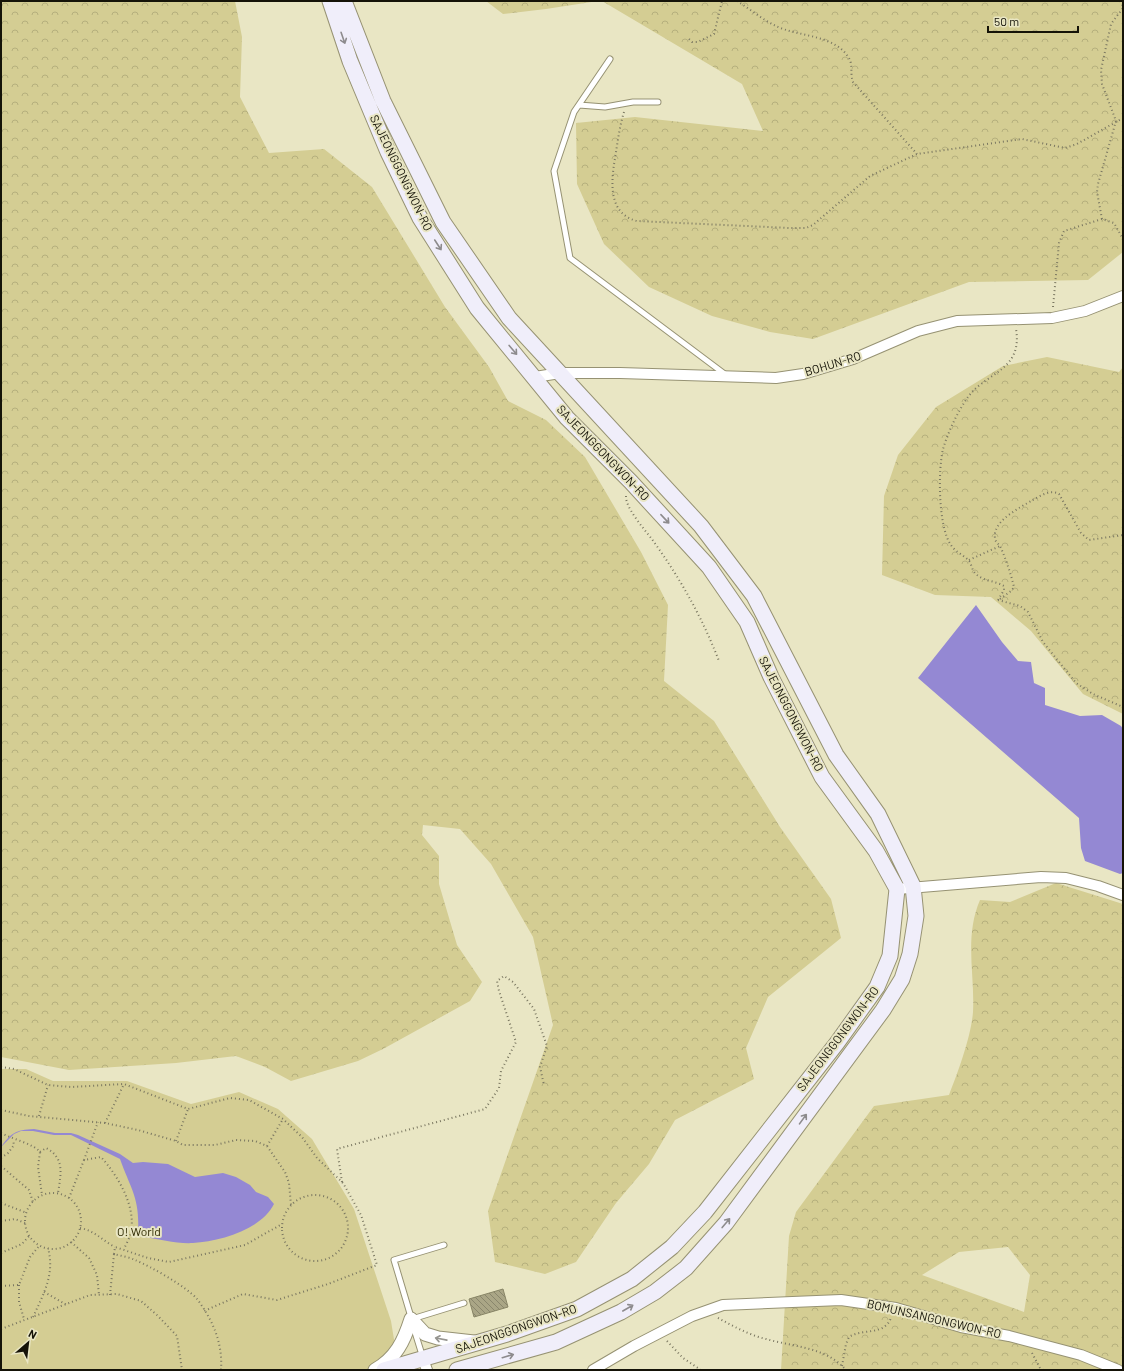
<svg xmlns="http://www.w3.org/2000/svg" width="1124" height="1371" font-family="Barlow,sans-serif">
	<defs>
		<pattern id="forest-crowns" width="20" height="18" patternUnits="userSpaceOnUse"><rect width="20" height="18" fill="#d4cd93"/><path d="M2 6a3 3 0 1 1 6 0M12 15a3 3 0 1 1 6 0" fill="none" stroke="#b5af7d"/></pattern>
		<pattern id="building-back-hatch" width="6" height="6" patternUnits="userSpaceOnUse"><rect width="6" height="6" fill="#aaa686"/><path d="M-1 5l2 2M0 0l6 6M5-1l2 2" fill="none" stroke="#89866c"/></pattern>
	</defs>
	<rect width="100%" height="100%" fill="#e9e6c4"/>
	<path fill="url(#forest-crowns)" fill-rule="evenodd" d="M1,1H235L242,37L240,97L269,153L324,149L372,187L445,307L489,367L508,401L546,420L585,457L641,552L668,605L664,681L714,721L780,827L831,899L841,938L768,997L746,1048L754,1079L675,1120L649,1164L616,1203L576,1262L545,1274L495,1262L488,1211L553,1025L533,937L491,864L460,829L423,825L422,835L439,856V884L457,945L482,982L470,1001L383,1049L358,1061L291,1081L265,1067L236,1056L176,1063L69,1070L1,1057Z
		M486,1H598L546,9L503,14Z
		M602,1H1123V252L1088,280L969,282L813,339L770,332L712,316L649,287L604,244L577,184L576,123L635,117L763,131L742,84Z
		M1047,357L1119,372L1123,367V714L1083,694L1031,631L991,597L935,595L882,575L884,496L898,455L936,407L1003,366Z
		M1056,883L1123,904V1370H781L789,1236L796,1212L874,1106L949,1095C958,1072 971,1037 973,1012C975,974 964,937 980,900L1010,902ZM1008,1247L1030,1275L1024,1312L922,1275L959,1252Z"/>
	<path fill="#d4cd93" d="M1,1069H26L53,1081H127L191,1104L239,1092L278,1109L312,1139L354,1209L391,1321L399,1370H1Z"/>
	<path fill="#9488d3" d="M976,605L1002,642L1018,661L1031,662L1034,683L1045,688V705L1080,716L1102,715L1121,726L1123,729V873L1120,874L1085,861L1081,848L1079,818L918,678Z
		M34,1129L55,1133H71L78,1135L120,1154L133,1163L143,1162L168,1164L195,1177L223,1173L236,1177L250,1185L256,1192L268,1197L274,1204C261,1230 220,1241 193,1243C177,1244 159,1239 144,1237L138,1233C140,1198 131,1190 120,1159L71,1135H54L33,1131H21L14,1134L1,1147C11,1133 15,1130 34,1129Z"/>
	<path fill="url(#building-back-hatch)" stroke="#888566" d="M503,1289L508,1307L474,1317L469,1299Z"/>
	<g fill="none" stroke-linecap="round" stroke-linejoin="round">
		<g stroke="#969273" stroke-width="7">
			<path id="service" d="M610,59L574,112L554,171L570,258L726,375
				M579,105L605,107L633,102H658
				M411,1317L394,1260L444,1245
				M412,1319L464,1303
				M414,1329L423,1358"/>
		</g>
		<g stroke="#969273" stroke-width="12">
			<path id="minor" d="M535,377L560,373H620L776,378L803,374L853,359L918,331L957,321L1052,318L1085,311L1123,296
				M897,889L1041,877L1066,878L1098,886L1123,895
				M423,1359L427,1370
				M593,1370L634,1346L692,1316L723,1305L841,1300L896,1308L961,1327L1009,1336L1081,1355L1118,1370"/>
		</g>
		<g stroke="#969273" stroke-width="15">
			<path id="tertiary" d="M411,1319L425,1334L438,1338L474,1342
				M375,1370C396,1358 404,1341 411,1319"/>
		</g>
		<g stroke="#969273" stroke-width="17">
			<path id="secondary" d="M330,1L350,61L388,152L420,218L477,308L567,418L631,482L709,567L747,622L771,677L822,777L876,851L897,889L890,956L877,987L837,1043L705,1212L672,1247L632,1279L577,1309L507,1334L384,1370
				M344,1L383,101L443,222L509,318L701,526L754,596L836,755L878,814L913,886L916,916L910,954L902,979L883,1010L726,1223L686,1268L655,1292L621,1312L556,1342L457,1370"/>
		</g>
		<path stroke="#7a7761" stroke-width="2" stroke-dasharray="1 3" stroke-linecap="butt" d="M737,1C750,9 763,20 776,26C798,37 834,34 849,58C853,65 850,74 853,82L917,154
			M1120,1L1123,6
			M689,39L692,42H698L714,34L722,1
			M624,112C620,125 618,139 616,152C612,176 605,213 637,221L790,228H806L813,225L870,176L917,154L1022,139L1065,148L1077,144L1123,118
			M1102,219L1097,192L1098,184L1116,121L1102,84L1101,70L1111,24L1123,8
			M1053,307L1059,243L1064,231L1102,219L1114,223L1123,239
			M626,496C625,507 644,529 651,538C679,576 702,617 719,661
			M969,560L1000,546
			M1000,599L1011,591L1014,587C1011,574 1006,560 1001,548C999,544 995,542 995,538C992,521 1021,507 1033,500C1040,496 1050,489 1059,494L1081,533L1089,540L1123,535
			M998,600L1004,590V586C996,581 983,581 976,574C972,571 972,565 969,561C964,555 955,552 951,545C938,527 938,470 943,449C948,432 958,411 968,397C986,372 1023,371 1016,329
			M998,600L1020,606L1028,612L1043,642L1076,683L1093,694L1123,707
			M1,1067L14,1069L48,1085L71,1087L124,1084L188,1109L230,1098L249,1100L283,1119L302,1137L317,1158L343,1183L361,1215L377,1265L328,1284L277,1300L243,1294L204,1311
			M1,1110L29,1116L105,1123L138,1130L176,1141L183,1145H215L236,1140L255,1141L267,1146L285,1172L289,1183L291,1205
			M39,1116L48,1085
			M105,1123L124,1084
			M1,1133C12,1139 34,1144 40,1152L38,1167L42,1195
			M176,1141L188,1109
			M267,1146L283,1119
			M40,1152L46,1148C65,1158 61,1174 58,1193
			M1,1158L8,1153L14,1145L13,1140
			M84,1160L98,1122
			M1,1166L29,1190L33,1202
			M342,1182L337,1149L485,1109L499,1088L501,1071L516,1042L499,991L497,981L504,976L513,982L534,1009L547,1046L540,1067L544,1085
			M25 1221a28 28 0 1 1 56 0a28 28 0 1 1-56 0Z
			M282 1228a33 33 0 1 1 66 0a33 33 0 1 1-66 0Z
			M69,1198L84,1160L101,1157C118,1176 136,1206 131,1232C130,1238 126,1244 124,1249
			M1,1203L27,1213
			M1,1221L15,1219L25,1223
			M80,1228C94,1230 103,1241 115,1247
			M71,1242L89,1258L97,1275L99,1295
			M1,1253L22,1244L30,1235
			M114,1254L115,1247L148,1258L169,1262L245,1245L282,1224
			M19,1285V1302L24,1319
			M1,1286L19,1285L30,1257L40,1245
			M44,1292L67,1305
			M110,1295L114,1254C121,1256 129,1257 135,1260C150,1266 187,1287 197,1299C213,1320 223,1344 221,1370
			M33,1317C44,1293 55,1274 48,1248
			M718,1318C733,1326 749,1335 766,1339C794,1347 826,1347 846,1370
			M1,1329L90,1295L117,1294L141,1301L158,1316L177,1336L182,1370
			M667,1341L683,1358L701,1370
			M1032,1353L1040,1368L1043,1370
			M842,1366L846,1344L849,1337C863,1328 884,1336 891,1318"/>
		<use href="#service" stroke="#fff" stroke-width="5"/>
		<use href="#minor" stroke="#fff" stroke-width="10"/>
		<use href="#tertiary" stroke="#fff" stroke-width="13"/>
		<use href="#secondary" stroke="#f0eefa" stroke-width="15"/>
	</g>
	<defs><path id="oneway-shaft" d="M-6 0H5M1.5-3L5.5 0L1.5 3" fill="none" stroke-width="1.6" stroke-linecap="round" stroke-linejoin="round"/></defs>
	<g stroke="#8d8b8d">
		<use href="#oneway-shaft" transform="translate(343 38) rotate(71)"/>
		<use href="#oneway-shaft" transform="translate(438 245) rotate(57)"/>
		<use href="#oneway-shaft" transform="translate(513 350) rotate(50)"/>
		<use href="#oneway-shaft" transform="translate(665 519) rotate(47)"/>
		<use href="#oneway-shaft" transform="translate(803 1119) rotate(-54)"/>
		<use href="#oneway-shaft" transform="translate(726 1223) rotate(-50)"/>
		<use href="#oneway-shaft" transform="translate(628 1308) rotate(-30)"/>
		<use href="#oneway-shaft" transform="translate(508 1356) rotate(-16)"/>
	</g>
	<use stroke="#969590" href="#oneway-shaft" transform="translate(441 1339) rotate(-169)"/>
	<g text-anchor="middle" stroke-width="4" stroke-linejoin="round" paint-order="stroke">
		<g font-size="12" fill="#151308" stroke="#e9e6c4">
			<text transform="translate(401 173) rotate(64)" y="4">SAJEONGGONGWON-RO</text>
			<text transform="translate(833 364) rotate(-17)" y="4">BOHUN-RO</text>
			<text transform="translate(603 453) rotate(46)" y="4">SAJEONGGONGWON-RO</text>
			<text transform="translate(791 714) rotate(63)" y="4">SAJEONGGONGWON-RO</text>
			<text transform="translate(838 1039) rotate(-53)" y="4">SAJEONGGONGWON-RO</text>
			<text transform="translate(934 1319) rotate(13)" y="4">BOMUNSANGONGWON-RO</text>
			<text transform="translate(516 1329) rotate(-19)" y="4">SAJEONGGONGWON-RO</text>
		</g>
		<g font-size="12" fill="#2f2a02" stroke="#e9e6c4">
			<text x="139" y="1236">O! World</text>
		</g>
	</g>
	<rect width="1124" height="1371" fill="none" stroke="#151308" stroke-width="4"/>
	<g transform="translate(28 1343) rotate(28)" stroke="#e9e6c4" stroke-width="3" paint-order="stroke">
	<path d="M0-3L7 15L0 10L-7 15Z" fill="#151308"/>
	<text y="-6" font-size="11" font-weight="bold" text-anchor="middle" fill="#151308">N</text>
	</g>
	<path d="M988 26v6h90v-6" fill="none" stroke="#151308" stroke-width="2"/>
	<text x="994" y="26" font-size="12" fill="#151308" stroke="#e9e6c4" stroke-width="3" paint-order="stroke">50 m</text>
</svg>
